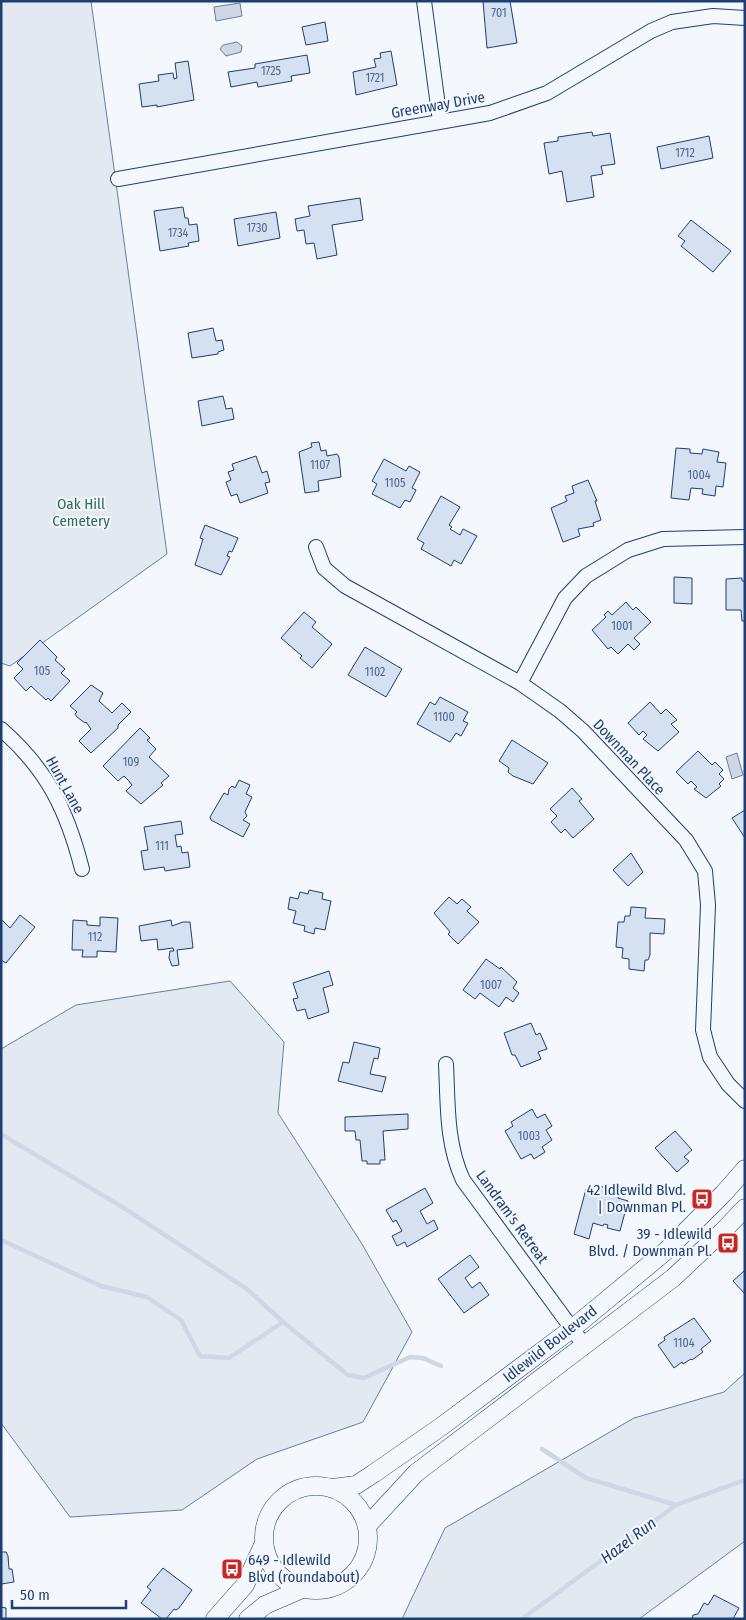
<svg xmlns="http://www.w3.org/2000/svg" width="746" height="1620" font-family="'Fira Sans Condensed',sans-serif">
	<rect width="100%" height="100%" fill="#f4f7fb"/>
	<path fill="#e3e9f0" stroke="#687fa3" d="M1,1H91L167,554L10,666L1,663Z
		M230,981L284,1042L278,1113L362,1244L412,1332L363,1422L257,1459L182,1510L70,1517L1,1423V1049L76,1005Z
		M745,1373V1541L639,1619H402L445,1528L634,1418L724,1392Z"/>
	<path fill="#cfd7e4" stroke="#687fa3" d="M240,3L242,16L216,21L214,7Z
		M237,42L242,46L241,52L226,56L220,49L223,45Z
		M737,753L743,775L732,779L726,757Z"/>
	<g fill="none" stroke-linecap="round" stroke-linejoin="round">
		<path stroke="#cfd7e4" stroke-width="4.5" d="M1,1134L127,1210L247,1289L283,1322
			M1,1240L101,1286L147,1297L181,1320L200,1356L229,1358L283,1322L348,1375L364,1378L410,1357L423,1358L441,1366
			M542,1449L586,1478L676,1505
			M522,1619L676,1505L745,1480"/>
	</g>
	<path fill="#d5e0f0" stroke="#1d3f73" d="M483,1H510L517,43L487,48Z
		M325,22L328,41L306,45L302,27Z
		M391,51L397,85L356,95L353,72L376,67L374,59L381,58L380,53Z
		M307,55L310,73L291,76L292,81L258,87L257,82L231,87L228,72L255,68V64Z
		M188,61L194,100L157,107V105L142,107L139,84L159,81L158,75L173,73L174,79L177,78L175,63Z
		M592,132L593,136L610,133L615,164L601,166L603,174L591,176L594,197L567,202L562,171L549,174L544,143L558,141V137Z
		M709,136L713,158L661,169L657,147Z
		M360,198L363,220L332,225L337,255L317,259L314,243L306,244L304,230L297,231L295,219L310,216L308,206Z
		M183,207L185,218H188L189,225L197,224L199,241L188,243L189,246L160,251L154,211Z
		M276,212L280,238L238,246L234,219Z
		M691,220L731,251L713,272L681,246L685,241L678,236Z
		M213,328L216,341L222,340L224,350L218,352V354L192,358L188,333Z
		M223,396L226,409L232,408L234,419L202,426L198,401Z
		M319,442L321,451L326,450L327,456L337,454L339,457L341,477L318,481L319,491L305,493L299,452L312,447L311,443Z
		M676,448L690,449V453L702,454L703,449L719,452L717,462L726,463L723,487L716,486L715,496L702,494L703,489L691,488L689,500L671,498Z
		M256,456L262,473L267,471L270,482L265,483L268,493L240,503L237,494L231,496L226,482L231,480L228,472L234,470L232,464Z
		M384,459L406,471L409,466L420,472L412,488L416,490L410,502L405,500L400,508L372,494L377,484L372,481Z
		M588,480L597,501H595L601,520L593,523L594,526L578,529L580,536L563,542L551,508L567,501L565,496L574,493L572,486Z
		M441,496L460,507L449,525L452,527L450,529L460,535L463,529L477,536L461,564L454,560L451,566L421,549L424,543L417,539Z
		M205,525L238,538L232,552L229,551L227,556L230,557L221,575L195,565L203,539L200,538Z
		M674,577L692,578V604L674,603Z
		M742,578V581H745V621H742L741,610H726V579Z
		M626,602L633,610L636,607L651,622L634,638L640,644L634,650L628,644L618,654L611,647L608,649L592,630L606,617L604,615L608,611L612,615Z
		M304,612L316,622L312,627L332,644L312,668L300,658L302,656L281,638Z
		M40,640L57,657L55,660L65,669L61,673L70,681L51,701L48,698L46,700L31,686L26,691L14,678L23,669L17,663Z
		M365,647L402,669L386,697L348,675Z
		M91,685L103,693L99,701L112,713L122,703L131,712L118,725V728L91,753L79,741L91,729L86,722L85,723L77,717L75,714L77,712L70,706Z
		M440,697L468,712L463,721L468,723L461,736L456,733L450,742L417,724L430,702L435,705Z
		M650,702L661,714L666,709L677,720L671,724L679,732L658,751L643,739L647,735L643,731L639,735L628,723Z
		M140,728L150,738L147,740L156,749L149,757L169,776L161,783L163,785L141,804L126,791L132,785L128,780L124,776L118,781L103,766Z
		M512,740L548,763L533,784L513,776L508,772L509,768L499,761Z
		M698,751L712,765L715,762L723,770L719,774L724,779L719,784L721,786L706,798L694,789L697,787L691,781L688,784L676,772Z
		M239,780L250,785L246,794L252,797L245,812L247,816L243,820L250,824L243,837L211,820L210,817L224,793L228,795L229,789L232,786L235,788Z
		M572,788L582,799L579,801L594,819L573,838L565,829L561,833L551,822L557,816L550,809Z
		M745,810V838L732,818Z
		M181,821L183,834L175,835L177,847L181,846L182,853L188,852L190,867L165,871L164,867L144,870L141,851L148,850L144,827Z
		M631,853L643,872L628,886L613,870Z
		M309,890L323,893L322,899L331,901L325,930L315,928L314,934L304,931L305,926L293,923L296,911L288,909L290,897L298,899L300,892L308,894Z
		M449,897L457,904L462,899L471,907L467,911L479,922L458,944L448,934L450,932L434,913Z
		M631,907L646,908L645,918L665,919L664,934L650,933V955L648,960H645L644,971L629,969V959L622,958L623,948L616,947L618,922H624L625,916H630Z
		M20,915L35,927L6,963L1,960V919L10,928Z
		M100,917L118,918L116,952L97,951V957H82L83,950H72L73,920L87,921V925L100,926Z
		M171,920L172,926L183,922H190L193,948L177,950L179,965L172,966L169,958L170,951H174L173,948L158,950L157,939L141,941L139,926Z
		M486,959L500,969L501,967L517,982L513,988L519,993L513,1002L506,997L499,1007L480,993L475,999L463,990Z
		M329,971L333,985L323,988L329,1012L308,1019L305,1009L297,1011L293,999L298,998L293,983Z
		M531,1023L536,1035L540,1033L547,1049L538,1052L541,1059L521,1067L515,1055H512L504,1033Z
		M354,1042L380,1048L378,1059L374,1058L370,1074L386,1077L382,1092L338,1081L343,1062L349,1063Z
		M532,1109L537,1118L545,1114L552,1126L546,1130L552,1140L542,1147L545,1152L534,1159L531,1154L521,1159L505,1131L513,1126L511,1122Z
		M408,1114V1129L383,1131L385,1160H380V1164H367V1161H362L360,1140H356L355,1131H345V1117Z
		M675,1131L692,1150L684,1157L689,1161L677,1172L655,1148Z
		M594,1185L620,1191L618,1198L628,1201L620,1231L607,1228L608,1225L604,1224L603,1226L593,1223L589,1239L574,1234L586,1189L592,1191Z
		M425,1188L433,1203L420,1211L427,1224L434,1220L438,1229L407,1247L405,1242L397,1246L392,1236L402,1231L396,1220L393,1222L386,1210Z
		M470,1255L479,1267L465,1278L472,1288L480,1282L489,1295L464,1313L438,1279Z
		M744,1271H745V1294L733,1281Z
		M694,1318L711,1341L701,1349L703,1352L692,1360L691,1359L683,1364L682,1362L674,1368L658,1345L665,1340L664,1337Z
		M1,1552H6L8,1556L9,1569H12L14,1582L1,1584Z
		M163,1568L192,1590L179,1608L176,1610L174,1609L166,1619H162L141,1603L151,1590L147,1587Z
		M714,1595L739,1608L733,1619H692L693,1615L698,1614L704,1603L708,1605Z
		M1,1607L6,1608V1619H1Z"/>
	<g fill="none" stroke-linecap="round" stroke-linejoin="round">
		<g stroke="#1d3f73" stroke-width="16">
			<path id="minor" d="M424,1L440,121
				M118,179L490,113L547,93L651,31L672,22L713,16L745,18
				M316,547L324,568L345,586L520,683L560,711L583,731L686,840L705,871L708,905L703,1030L710,1057L728,1084L745,1101
				M520,683L565,598L586,576L628,550L663,539L745,537
				M1,729C47,769 67,810 82,869
				M446,1064C448,1104 446,1143 463,1180L584,1345"/>
		</g>
		<g stroke="#1d3f73" stroke-width="19">
			<path id="tertiary" d="M264 1538a52 52 0 1 1 104 0a52 52 0 1 1-104 0Z
				M333,1488L356,1485L373,1474L442,1426L573,1328L667,1250L724,1193L745,1169
				M367,1526L416,1473L673,1278L723,1231L745,1208
				M215,1619L245,1585L264,1543
				M248,1619L265,1605L302,1589"/>
		</g>
		<use href="#minor" stroke="#f4f7fb" stroke-width="14"/>
		<use href="#tertiary" stroke="#f4f7fb" stroke-width="18"/>
	</g>
	<defs>
		<g id="bus-square" transform="scale(1.125)"><rect x="-9" y="-9" width="18" height="18" rx="4" fill="#c62828" stroke="#f4f7fb"/><path d="M-5-6H5V4H4V6H2V4H-2V6H-4V4H-5ZM-3.5-4V0h7V-4ZM-3.5 1.2v1.5H-2V1.2ZM2 1.2v1.5H3.5V1.2Z" fill="#fff"/></g>
	</defs>
	<g fill-rule="evenodd">
		<use href="#bus-square" x="702" y="1199"/>
		<use href="#bus-square" x="728" y="1243"/>
		<use href="#bus-square" x="232" y="1569"/>
	</g>
	<g text-anchor="middle" stroke-width="4" stroke-linejoin="round" paint-order="stroke">
		<g font-size="12" fill="#4b6792">
			<text x="499" y="17">701</text>
			<text x="271" y="75">1725</text>
			<text x="375" y="82">1721</text>
			<text x="685" y="157">1712</text>
			<text x="257" y="232">1730</text>
			<text x="178" y="237">1734</text>
			<text x="320" y="469">1107</text>
			<text x="699" y="479">1004</text>
			<text x="395" y="487">1105</text>
			<text x="622" y="630">1001</text>
			<text x="42" y="675">105</text>
			<text x="375" y="676">1102</text>
			<text x="444" y="721">1100</text>
			<text x="131" y="766">109</text>
			<text x="162" y="850">111</text>
			<text x="95" y="941">112</text>
			<text x="491" y="989">1007</text>
			<text x="529" y="1140">1003</text>
			<text x="684" y="1347">1104</text>
		</g>
		<g font-size="15" fill="#1d3f73" stroke="#f4f7fb">
			<text transform="translate(438 105) rotate(-10)" y="5">Greenway Drive</text>
			<text transform="translate(629 757) rotate(47)" y="5">Downman Place</text>
			<text transform="translate(65 785) rotate(61)" y="5">Hunt Lane</text>
			<text transform="translate(512 1217) rotate(54)" y="5">Landram's Retreat</text>
			<text transform="translate(550 1344) rotate(-38)" y="5">Idlewild Boulevard</text>
		</g>
		<g font-size="15" fill="#2c6c60" stroke="#f4f7fb">
			<text x="81" y="509">Oak Hill<tspan x="81" dy="17">Cemetery</tspan></text>
		</g>
		<g font-size="15" fill="#1d3f73" stroke="#f4f7fb" text-anchor="end">
			<text x="686" y="1195">42 Idlewild Blvd.<tspan x="686" dy="17">| Downman Pl.</tspan></text>
			<text x="712" y="1239">39 - Idlewild<tspan x="712" dy="17">Blvd. / Downman Pl.</tspan></text>
			<text x="248" y="1565" text-anchor="start">649 - Idlewild<tspan x="248" dy="17">Blvd (roundabout)</tspan></text>
		</g>
		<g font-size="16" font-style="italic" fill="#1d3f73" stroke="#f4f7fb">
			<text transform="translate(628 1540) rotate(-37)" y="6">Hazel Run</text>
		</g>
	</g>
	<rect width="746" height="1620" fill="none" stroke="#1d3f73" stroke-width="5"/>
	<path d="M12 1600v8h114v-8" fill="none" stroke="#1d3f73" stroke-width="2.5"/>
	<text x="20" y="1600" font-size="15" fill="#1d3f73" stroke="#f4f7fb" stroke-width="4" paint-order="stroke">50 m</text>
</svg>
